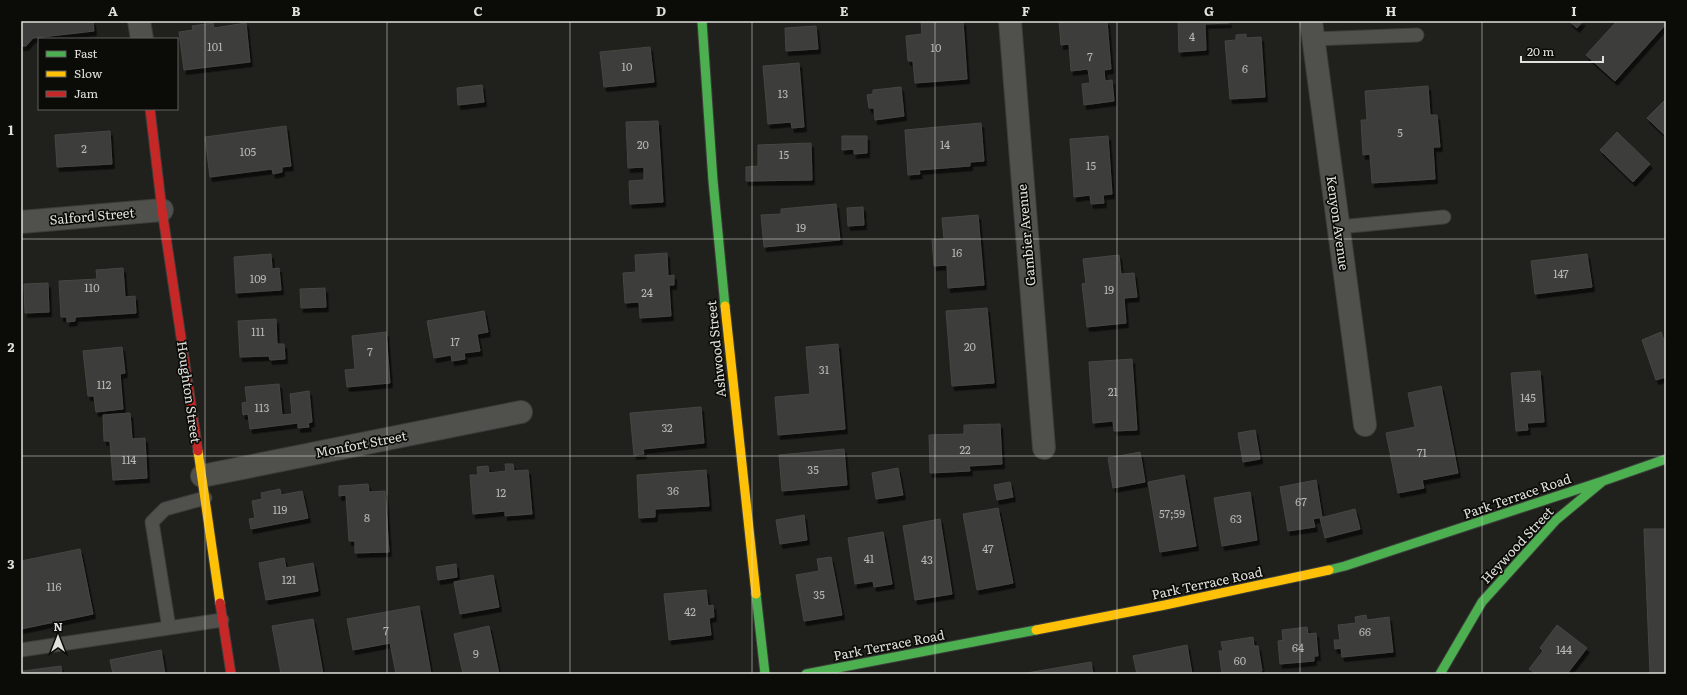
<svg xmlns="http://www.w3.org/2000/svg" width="1687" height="695" font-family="Literata,serif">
	<defs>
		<filter id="shadow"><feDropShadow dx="2.5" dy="4.5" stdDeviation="0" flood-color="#0009"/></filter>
	</defs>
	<rect width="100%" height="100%" fill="#20211c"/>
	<path fill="#3c3d3a" stroke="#454642" filter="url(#shadow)" d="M21,21H93L94,31L33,38L26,46H21Z
		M921,21H963L967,79L915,83L913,61H908L906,36L922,34Z
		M1059,21H1107L1111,69L1104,70L1105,81L1112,80L1114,101L1084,105L1082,84L1090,83L1088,69L1071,71L1069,44L1061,45Z
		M1178,21H1229V23L1205,24L1206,50L1179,52Z
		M1569,21H1583L1577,28Z
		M1617,21H1666V24L1615,81L1586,55Z
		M213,23L214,28L246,23L250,62L184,70L179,32L193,30L192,26Z
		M816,26L818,49L786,51L785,28Z
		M1246,34V38L1261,37L1265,97L1230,99L1225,41L1236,40V35Z
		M650,47L654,82L604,87L600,52Z
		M799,63L804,127L792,128L791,122L768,124L763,66Z
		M482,85L484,102L458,105L457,88Z
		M1428,86L1430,115H1437L1440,147H1433L1435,179L1372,183L1370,154L1363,155L1361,120H1367L1365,91Z
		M901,87L904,116L875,120L874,108H869L867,95L873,94V90Z
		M1666,99V136L1647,118Z
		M658,121L663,202L630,204L629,181L644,180V167L628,168L626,122Z
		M981,123L984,161L970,162V166L919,170L920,174L908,175L905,130Z
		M286,126L291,166L282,167V172L273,174L272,169L210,177L205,137Z
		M110,131L112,164L57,167L55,135Z
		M1617,132L1650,164L1633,182L1600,150Z
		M842,136H867V153L854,154V149L842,150Z
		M1108,136L1112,194L1103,195L1104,203L1091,204L1090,195L1074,197L1070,139Z
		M811,143L812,180L746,181V167L758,166V145Z
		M836,204L840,240L764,247L761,215L781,214V209Z
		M863,207L864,225L848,226L847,208Z
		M978,215L984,285L948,288L947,265L934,266L932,240L944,239L942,218Z
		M667,253L668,276L674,275V285H669L671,316L640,318L639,302L625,303L623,273L636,272L635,255Z
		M271,254L272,269L279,268L281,290L236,293L234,257Z
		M1587,254L1592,287L1535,294L1531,261Z
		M1119,255L1121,274L1134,273L1137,297L1124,298L1126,323L1087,327L1082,284L1086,283L1083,259Z
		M123,268L125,297L135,296L136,313L75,317V321L67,322V317H61L59,281L97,279L96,270Z
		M48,283L49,312L25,313L24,284Z
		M325,288L326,307L301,308L300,289Z
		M987,308L994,383L952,386L946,311Z
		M484,311L488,332L477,334L480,351L464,353L465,359L452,361L451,355L434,358L427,321Z
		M276,319L277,344H284L285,359L270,360L269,356L240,357L238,321Z
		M386,332L390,383L347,387L345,370L355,369L352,336Z
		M1661,332L1665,343L1666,342V377L1656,380L1642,340Z
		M838,344L845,429L778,435L775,397L810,394L806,347Z
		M122,347L125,373L120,374L123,409L96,412L94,396H88L83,351Z
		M1132,359L1137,430L1114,431L1113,421L1093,423L1089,362Z
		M1540,371L1544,422L1527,423L1528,430L1516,431L1511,373Z
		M279,384L282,415L292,414L290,394L309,391L312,422L308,423L309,427L298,428V423L250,429L248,414L243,415L242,403L247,402L245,387Z
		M1441,386L1458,473L1422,480L1424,488L1398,493L1386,433L1415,427L1408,393Z
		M701,407L704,443L643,449L644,454L634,455L630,413Z
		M130,413L132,439L145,438L147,478L113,480L110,441H104L103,415Z
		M1000,424L1002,464L969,466L970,471L930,473L929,435L964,434V425Z
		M1255,430L1260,459L1243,462L1238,433Z
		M844,449L847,485L782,491L779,455Z
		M1140,452L1145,482L1113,488L1108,458Z
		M505,464H513L514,471L528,470L532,514L505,516V511L473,514L470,475H478L477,467L488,466L489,473L506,471Z
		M898,468L903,495L876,499L872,473Z
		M706,470L709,506L655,509V517L639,518L637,475Z
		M1184,475L1196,546L1160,552L1148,482Z
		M1316,480L1322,517L1313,519L1315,527L1288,531L1280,487Z
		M1010,482L1013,497L997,500L994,485Z
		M368,484L369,492L385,491L389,552L355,553V541H349L346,495L339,496V486Z
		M280,489L281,495L302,491L308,518L251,529L249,519L255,518L252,501L262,499L261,493Z
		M1250,492L1257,540L1222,546L1214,498Z
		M998,508L1013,583L977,590L963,514Z
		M1355,509L1360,529L1325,538L1320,518Z
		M804,515L807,540L780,544L776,520Z
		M940,519L952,594L915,600L903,526Z
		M1644,529H1666V674H1650Z
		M883,532L892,584L874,587L873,581L855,584L848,538Z
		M80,549L93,614L21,629V561Z
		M831,557L842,615L804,621L796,575L819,571L817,559Z
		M284,558L286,568L313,563L318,591L266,600L259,563Z
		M456,564L457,577L438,580L436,567Z
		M493,575L499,607L460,614L454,582Z
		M706,590L708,606L713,605L714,617L709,618L711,635L669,640L664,594Z
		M419,606L431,674H396L390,643L353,650L347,619Z
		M1366,615L1367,620L1389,617L1393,652L1342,657L1341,648L1335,649L1334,640H1340L1338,625L1356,623L1355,617Z
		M313,619L323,674H281L272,626Z
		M1557,625L1587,648L1567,674H1536L1529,669L1543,651L1540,648Z
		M489,626L499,674H463L454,634Z
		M1307,627L1308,634L1316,633L1318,656H1314V661L1280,664L1278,641L1283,640L1282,630Z
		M1253,637L1254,646H1258L1262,671L1246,674H1222L1219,651H1223L1221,642Z
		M1187,645L1192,674H1137L1133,656Z
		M161,650L165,674H111H113L110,660Z
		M1091,662L1093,674H1021Z
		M61,666L62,674H24L23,671Z"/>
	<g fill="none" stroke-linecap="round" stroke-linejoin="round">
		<g stroke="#3c3d3a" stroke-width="15">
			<path id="lane" d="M1313,39L1417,35
				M1339,227L1444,217
				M169,628L152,522L165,509L205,498
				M21,650L222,620"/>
		</g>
		<g stroke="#3c3d3a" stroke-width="24">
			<path id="street" d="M139,21L142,39
				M1010,21L1044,448
				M1311,21L1365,425
				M21,222L162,210
				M202,476L521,412"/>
		</g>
		<g stroke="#3c3d3a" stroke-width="11">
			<path id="fast" d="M702,21L713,181L725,306
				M1329,570L1345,566L1603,481
				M756,594L765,674
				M806,674L1036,630
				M1440,674L1482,602L1556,520L1603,481L1666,459"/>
		</g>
		<g stroke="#3c3d3a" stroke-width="11">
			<path id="slow" d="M725,306L756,594
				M198,451L220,603
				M1036,630L1165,605L1329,570"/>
		</g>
		<g stroke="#3c3d3a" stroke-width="11">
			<path id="jam" d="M150,109L162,210L198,451
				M220,603L231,674"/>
		</g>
		<use href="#lane" stroke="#50504d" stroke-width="13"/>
		<use href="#street" stroke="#50504d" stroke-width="22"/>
		<use href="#fast" stroke="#4caf50" stroke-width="9"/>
		<use href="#slow" stroke="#ffc107" stroke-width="9"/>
		<use href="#jam" stroke="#c62828" stroke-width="9"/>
	</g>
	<path fill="none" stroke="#e0e1dc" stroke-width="1" stroke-opacity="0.55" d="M205,21V674M387,21V674M570,21V674M752,21V674M935,21V674M1117,21V674M1300,21V674M1482,21V674M21,239H1666M21,456H1666"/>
	<g text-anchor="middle" stroke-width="3.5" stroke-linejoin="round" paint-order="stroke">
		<g font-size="11" fill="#b7b8b4">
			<text x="1192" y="41">4</text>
			<text x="215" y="51">101</text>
			<text x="936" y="52">10</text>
			<text x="1090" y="61">7</text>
			<text x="627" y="71">10</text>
			<text x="1245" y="73">6</text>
			<text x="783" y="98">13</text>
			<text x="1400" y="137">5</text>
			<text x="643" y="149">20</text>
			<text x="945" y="149">14</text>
			<text x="84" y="153">2</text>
			<text x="248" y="156">105</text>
			<text x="784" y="159">15</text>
			<text x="1091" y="170">15</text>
			<text x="801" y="232">19</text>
			<text x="957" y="257">16</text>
			<text x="1561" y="278">147</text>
			<text x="258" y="283">109</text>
			<text x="92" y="292">110</text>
			<text x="1109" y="294">19</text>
			<text x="647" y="297">24</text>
			<text x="258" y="336">111</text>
			<text x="455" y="346">17</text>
			<text x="970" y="351">20</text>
			<text x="370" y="356">7</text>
			<text x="824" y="374">31</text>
			<text x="104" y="389">112</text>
			<text x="1113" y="396">21</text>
			<text x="1528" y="402">145</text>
			<text x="262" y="412">113</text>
			<text x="667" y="432">32</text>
			<text x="965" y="454">22</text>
			<text x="1422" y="457">71</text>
			<text x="129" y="464">114</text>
			<text x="813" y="474">35</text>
			<text x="673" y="495">36</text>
			<text x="501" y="497">12</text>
			<text x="1301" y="506">67</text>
			<text x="280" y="514">119</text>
			<text x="1172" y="518">57;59</text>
			<text x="367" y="522">8</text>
			<text x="1236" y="523">63</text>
			<text x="988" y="553">47</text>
			<text x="869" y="563">41</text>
			<text x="927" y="564">43</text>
			<text x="289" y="584">121</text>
			<text x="54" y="591">116</text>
			<text x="819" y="599">35</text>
			<text x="690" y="616">42</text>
			<text x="386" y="635">7</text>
			<text x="1365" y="636">66</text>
			<text x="1298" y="652">64</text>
			<text x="1564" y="654">144</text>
			<text x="476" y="658">9</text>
			<text x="1240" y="665">60</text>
		</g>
		<g font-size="13" fill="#e0e1dc" stroke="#0b0b08">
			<text transform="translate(92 216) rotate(-5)" y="5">Salford Street</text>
			<text transform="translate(1338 223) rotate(82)" y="5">Kenyon Avenue</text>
			<text transform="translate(1026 235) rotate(-95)" y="5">Gambier Avenue</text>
			<text transform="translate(716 349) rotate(-96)" y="5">Ashwood Street</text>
			<text transform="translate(189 392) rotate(82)" y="5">Houghton Street</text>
			<text transform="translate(361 444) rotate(-11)" y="5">Monfort Street</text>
			<text transform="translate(1517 496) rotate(-19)" y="5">Park Terrace Road</text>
			<text transform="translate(1517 545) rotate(-47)" y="5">Heywood Street</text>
			<text transform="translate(1207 583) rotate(-12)" y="5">Park Terrace Road</text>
			<text transform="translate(889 645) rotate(-11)" y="5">Park Terrace Road</text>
		</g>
	</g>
	<rect width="1687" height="695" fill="none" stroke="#0b0b08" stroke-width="44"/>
	<rect x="38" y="38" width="140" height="72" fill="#0b0b08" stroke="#60615d"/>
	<rect x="46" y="51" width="20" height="6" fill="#4caf50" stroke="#60615d"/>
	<text x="74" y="58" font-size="12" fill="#e0e1dc">Fast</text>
	<rect x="46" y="71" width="20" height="6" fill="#ffc107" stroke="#60615d"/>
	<text x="74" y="78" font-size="12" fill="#e0e1dc">Slow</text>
	<rect x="46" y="91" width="20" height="6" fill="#c62828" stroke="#60615d"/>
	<text x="74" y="98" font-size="12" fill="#e0e1dc">Jam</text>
	<g transform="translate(58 637)" stroke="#0b0b08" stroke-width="3" paint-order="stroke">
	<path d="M0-3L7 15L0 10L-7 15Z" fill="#e0e1dc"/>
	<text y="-6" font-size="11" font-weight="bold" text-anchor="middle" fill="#e0e1dc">N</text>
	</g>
	<path d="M1521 56v6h82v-6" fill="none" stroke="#e0e1dc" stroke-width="2"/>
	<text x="1527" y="56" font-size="12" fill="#e0e1dc" stroke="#0b0b08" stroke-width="3" paint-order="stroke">20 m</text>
	<rect x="22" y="22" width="1643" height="651" fill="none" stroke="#e0e1dc" stroke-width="1.5"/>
	<g font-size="13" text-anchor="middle" font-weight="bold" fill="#e0e1dc">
		<text x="113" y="16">A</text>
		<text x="296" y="16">B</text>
		<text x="478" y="16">C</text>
		<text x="661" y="16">D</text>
		<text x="844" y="16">E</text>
		<text x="1026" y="16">F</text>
		<text x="1209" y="16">G</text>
		<text x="1391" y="16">H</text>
		<text x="1574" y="16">I</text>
		<text x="11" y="135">1</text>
		<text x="11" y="352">2</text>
		<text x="11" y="569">3</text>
	</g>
</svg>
